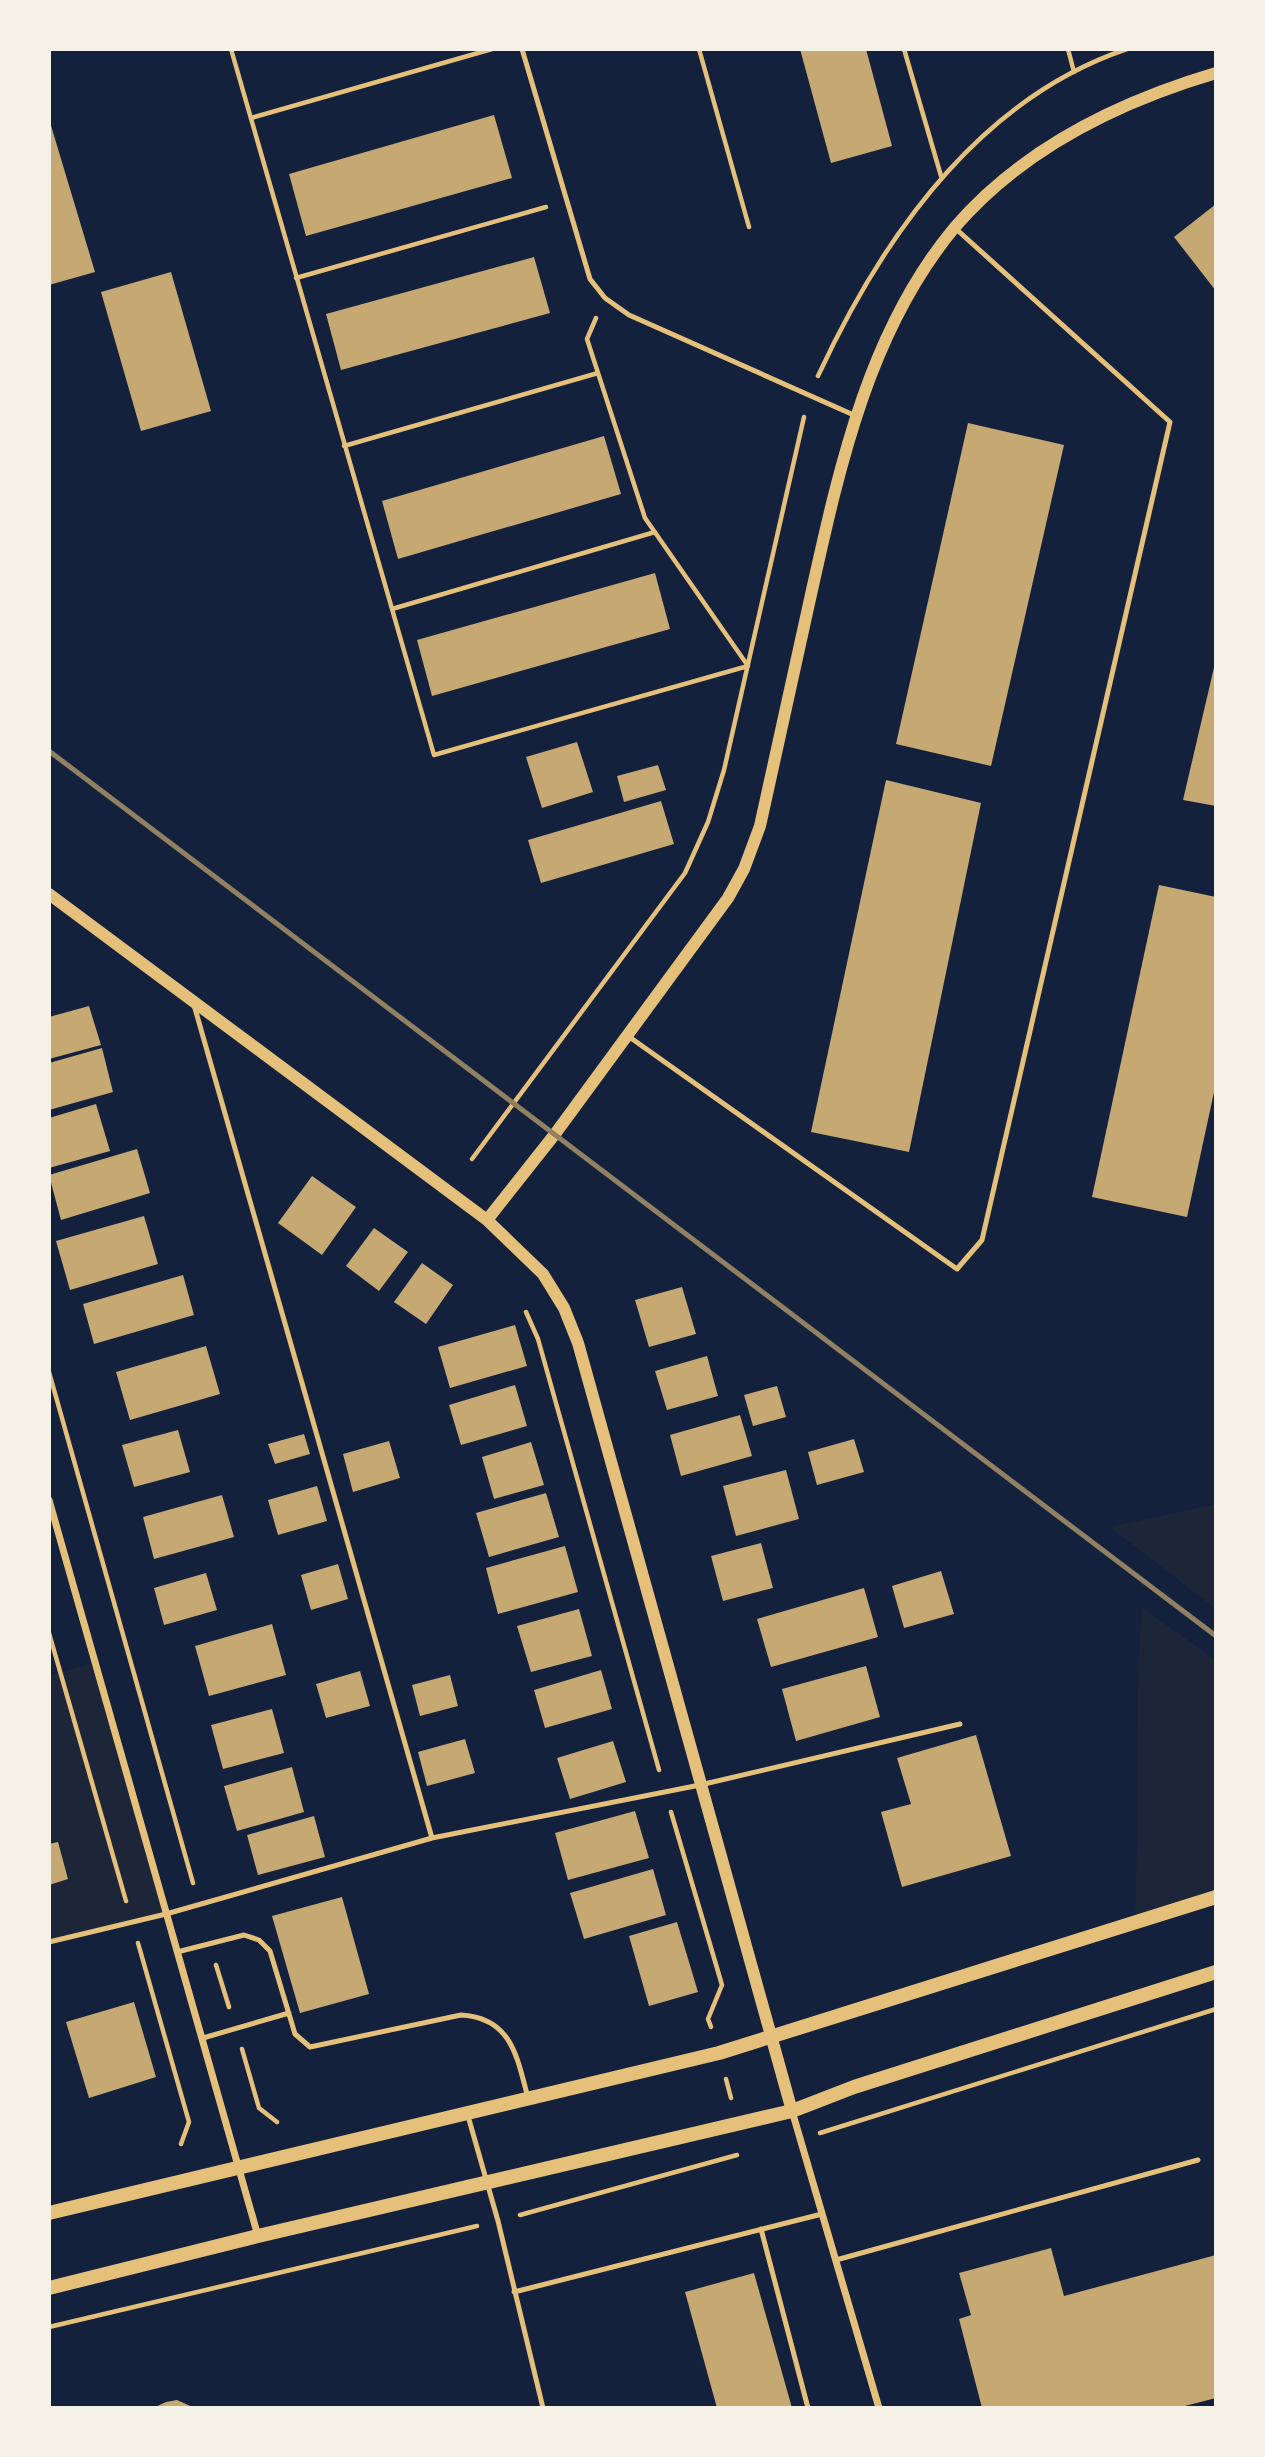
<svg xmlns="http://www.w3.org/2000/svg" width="1265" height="2457" font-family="Merriweather,serif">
	<rect width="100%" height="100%" fill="#14213d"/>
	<path fill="#1d2539" d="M1216,1504V1609L1110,1527Z
		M1142,1608L1216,1660V1893L1135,1919C1139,1815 1134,1712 1142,1608Z
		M94,1663L163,1912L49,1939V1676Z"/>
	<path fill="#c6a872" d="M800,49H866L892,146L831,163Z
		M494,115L512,178L306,236L289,174Z
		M49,119L95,272L49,285Z
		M1216,204V291L1174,237Z
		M534,257L550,313L341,370L326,314Z
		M171,272L211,411L141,431L101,292Z
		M968,423L1064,445L991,766L896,744Z
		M604,436L621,494L398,559L382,501Z
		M655,573L670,629L432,696L417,640Z
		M1216,659V806L1183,800Z
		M577,742L593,792L542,808L526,757Z
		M658,765L666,790L624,802L617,776Z
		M886,780L981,803L909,1152L811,1132Z
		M661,801L674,844L541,883L528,840Z
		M1159,885L1216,897V1083L1187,1217L1092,1197Z
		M89,1006L101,1045L49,1059V1017Z
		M102,1048L113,1092L49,1110V1063Z
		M96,1104L110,1151L49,1168V1118Z
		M137,1149L150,1193L61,1220L49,1175Z
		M312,1176L356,1207L322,1255L278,1223Z
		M144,1216L158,1264L70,1290L56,1241Z
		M374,1228L408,1252L379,1291L346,1266Z
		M422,1263L453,1285L426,1324L394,1302Z
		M183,1275L194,1315L94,1344L83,1304Z
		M682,1287L696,1334L649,1347L635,1300Z
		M515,1325L527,1366L450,1388L438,1347Z
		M206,1346L220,1394L130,1420L116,1372Z
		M707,1356L718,1396L667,1410L655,1371Z
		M515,1385L527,1426L461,1445L449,1405Z
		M777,1386L786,1417L753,1426L744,1395Z
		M740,1415L752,1456L681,1476L670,1435Z
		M178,1430L190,1472L134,1487L122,1445Z
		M304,1434L310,1454L275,1464L268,1444Z
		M854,1439L864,1472L817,1485L808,1452Z
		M389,1441L400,1478L353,1492L343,1454Z
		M531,1442L544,1485L494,1499L482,1457Z
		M786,1470L799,1519L736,1536L723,1486Z
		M317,1486L327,1521L278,1535L268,1500Z
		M546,1493L559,1537L489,1557L476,1513Z
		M222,1495L234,1537L154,1559L143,1517Z
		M761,1543L773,1588L723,1601L711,1556Z
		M565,1546L578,1592L498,1614L486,1568Z
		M338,1564L348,1599L311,1610L301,1575Z
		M941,1571L954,1614L904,1628L892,1586Z
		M206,1573L217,1610L164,1625L154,1588Z
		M864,1588L878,1637L771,1667L757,1619Z
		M579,1609L592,1656L531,1672L517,1626Z
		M272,1624L286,1675L209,1696L195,1646Z
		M866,1666L880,1717L796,1741L782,1689Z
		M601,1670L612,1709L545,1728L534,1690Z
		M360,1671L370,1706L326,1718L316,1684Z
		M450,1675L458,1706L420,1716L412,1685Z
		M272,1709L284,1753L223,1769L211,1725Z
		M976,1735L1011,1856L902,1887L881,1812L911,1804L897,1758Z
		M465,1739L475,1773L427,1786L418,1752Z
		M613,1741L626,1782L570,1799L557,1758Z
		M292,1767L304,1812L237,1831L224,1786Z
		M635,1811L649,1858L568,1880L555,1833Z
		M314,1816L325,1857L258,1875L247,1835Z
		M58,1842L68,1879L49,1885V1844Z
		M653,1869L666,1915L584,1939L570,1893Z
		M342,1897L369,1994L300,2013L272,1916Z
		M677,1922L698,1992L649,2006L629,1936Z
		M134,2002L156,2077L89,2098L66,2022Z
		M1051,2248L1064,2296L1216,2255V2398L1177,2408H982L959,2319L971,2315L959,2273Z
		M754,2273L792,2408H717L685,2292Z
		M177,2400L195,2408H153L166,2402Z"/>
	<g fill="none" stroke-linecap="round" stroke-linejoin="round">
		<path stroke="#e5c07b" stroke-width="4.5" d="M231,49L434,755L748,666L645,518L587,339L596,318
			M699,49L749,227
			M904,49L941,176
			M1068,49L1074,72
			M251,118L492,49
			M296,278L546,207
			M818,376C881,240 978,99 1127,49
			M344,446L598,373
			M392,609L655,532
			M472,1159L685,873L708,822L724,770L804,417
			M526,1312L538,1339L659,1770
			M49,1372L193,1883
			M49,1633L126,1901
			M671,1812L722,1985L708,2019L711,2027
			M138,1943L189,2122L181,2144
			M216,1965L229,2007
			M242,2049L259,2108L277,2122
			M726,2079L731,2098
			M820,2133L1216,2009
			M520,2215L737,2155
			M49,2327L477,2226"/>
		<path stroke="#e5c07b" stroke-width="5" d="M522,49L590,279L605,298L629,315L856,416
			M194,1005L432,1838
			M628,1036L957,1269L982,1240L1170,422L955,228
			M49,1942L166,1914L432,1838L700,1785L960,1724
			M177,1952L244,1935L259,1940L270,1951L295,2034L310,2047L461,2015C512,2018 517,2057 528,2098
			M203,2038L289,2013
			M468,2116L498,2221L543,2408
			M761,2229L808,2408
			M836,2260L1198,2160
			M514,2292L822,2214"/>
		<path stroke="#e5c07b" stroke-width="7" d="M49,1500L258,2236
			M792,2111L879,2408"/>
		<path stroke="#e5c07b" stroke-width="12" d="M49,894L487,1220L543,1274L564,1308L578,1343L792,2111
			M487,1220L555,1134L728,898L744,869L760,826C777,750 794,674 810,599C839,469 868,331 955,227C1023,148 1118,102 1216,73"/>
		<path stroke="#e5c07b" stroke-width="14" d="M49,2213L719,2053L1216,1897
			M49,2288L258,2236L792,2111L854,2087L1216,1972"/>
		<path stroke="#918062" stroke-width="5" d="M49,751L1216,1636"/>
	</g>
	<rect width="1265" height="2457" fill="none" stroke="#f6f1e7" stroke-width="102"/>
</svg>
